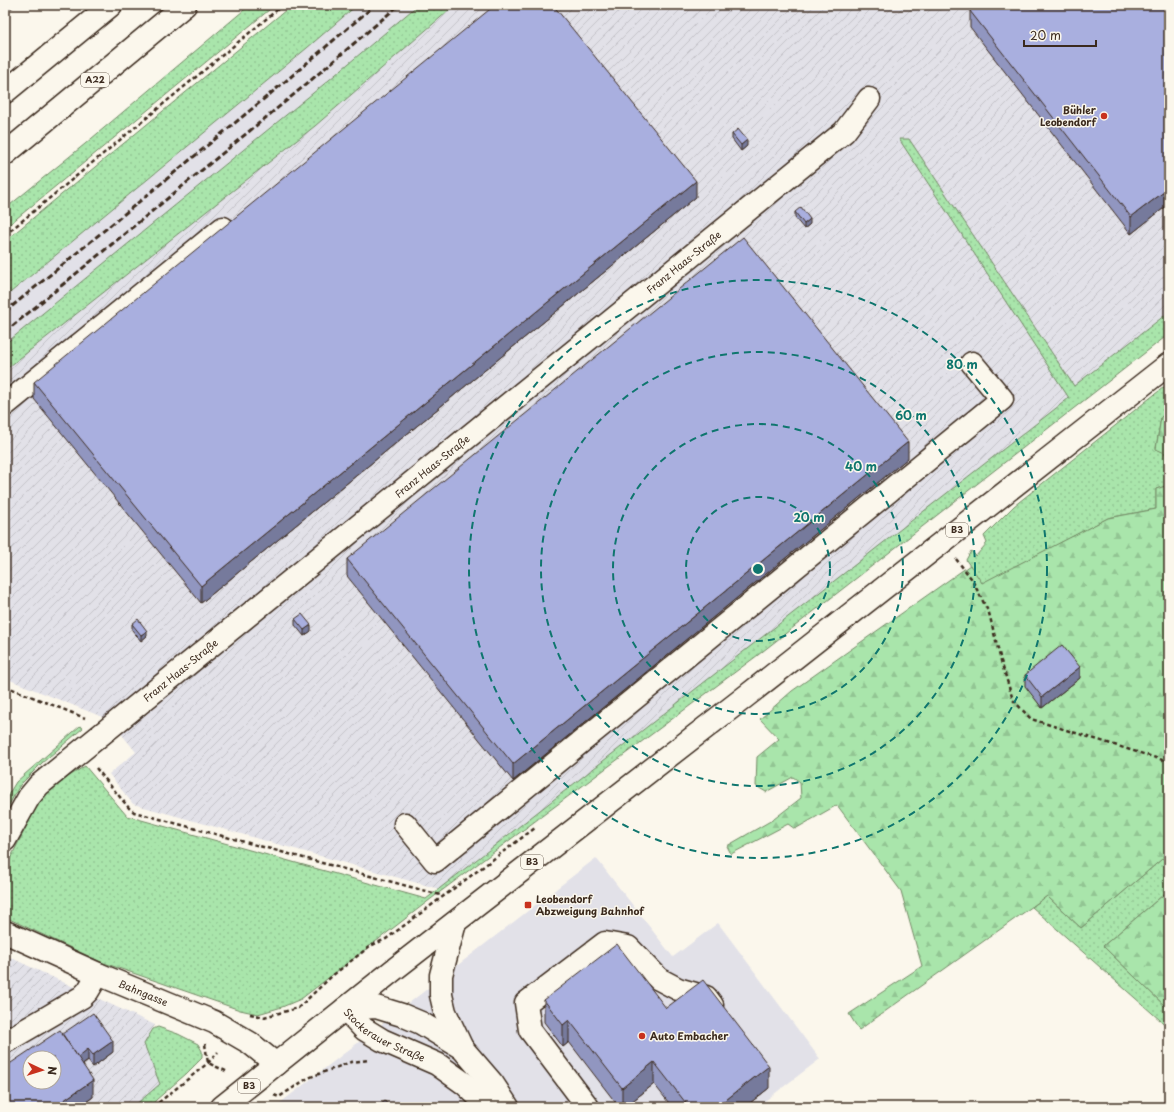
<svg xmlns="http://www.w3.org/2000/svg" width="1174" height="1112" font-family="'Playpen Sans',sans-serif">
	<defs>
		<pattern id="industrial-furrows" width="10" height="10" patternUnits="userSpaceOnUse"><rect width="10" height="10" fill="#e2e1e8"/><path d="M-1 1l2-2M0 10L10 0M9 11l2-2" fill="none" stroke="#c3c1c7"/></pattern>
		<pattern id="grass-dots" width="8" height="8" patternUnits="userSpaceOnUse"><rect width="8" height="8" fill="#a9e5ab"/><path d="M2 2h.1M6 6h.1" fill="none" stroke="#92c593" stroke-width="1.8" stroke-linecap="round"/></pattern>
		<pattern id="forest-firs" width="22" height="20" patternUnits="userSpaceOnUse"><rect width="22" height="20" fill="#a9e5ab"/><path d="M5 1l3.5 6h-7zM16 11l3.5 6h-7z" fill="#92c593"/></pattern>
	</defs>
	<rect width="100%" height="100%" fill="#fbf7ec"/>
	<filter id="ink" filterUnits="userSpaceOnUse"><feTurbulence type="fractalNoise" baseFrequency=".025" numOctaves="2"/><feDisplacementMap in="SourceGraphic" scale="8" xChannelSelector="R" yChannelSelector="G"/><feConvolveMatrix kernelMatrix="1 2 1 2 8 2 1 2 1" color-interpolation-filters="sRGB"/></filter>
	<g filter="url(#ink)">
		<path fill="#e2e1e8" d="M357,5H418L329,80L5,344V297L307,48Z
			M596,858L673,957L718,923L820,1059L757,1107H275Z"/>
		<path fill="url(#industrial-furrows)" fill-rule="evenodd" d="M455,5H1169V312L1074,386L1069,398L439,889L133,804L109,774L136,752L110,720L5,678V370L315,126Z
			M5,955L155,1025L144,1044L160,1084L133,1107H5ZM30,1058H54V1082H30Z"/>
		<path fill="url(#grass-dots)" stroke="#728864" d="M250,5H275L5,228V209L85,144Z
			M292,5H357L307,48L5,297V241Z
			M418,5H455L315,126L5,370V344L329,80Z
			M899,139H909L1074,386L1169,312V334L758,655L440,892L301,999L282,1007L258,1014L240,1010L101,962L5,917V869L32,815L41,798L49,789L85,766L127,816L426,899L1069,398Z
			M1169,383V410L1161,417L1156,448L1169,455V485L1156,489V509L1108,518L982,584L966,560L971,551L976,556L987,543L984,536L1014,506Z
			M80,726L83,728L42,763L20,785L5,812V800L16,782Z
			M1169,853V890L1103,946L1169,1010V1028L1032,907L1047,896L1081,928Z
			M158,1027L178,1034L198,1044L202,1051V1058L186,1074L156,1100L150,1107H133L160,1084L144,1044L153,1029Z"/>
		<path fill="url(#forest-firs)" stroke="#728864" d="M1169,410V455L1156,449L1161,417Z
			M1169,485V853L1081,928L1047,896L859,1030L849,1014L922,966L901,891L837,805L795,829L788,824L731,854L727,846L774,819L801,798L800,782L793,777L766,792L756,786L757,757L779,739L760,719L792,691L970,565L982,583L1108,518L1156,509V489Z
			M1169,890V1010L1103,946Z"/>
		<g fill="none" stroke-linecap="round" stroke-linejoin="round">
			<g stroke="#3b2a1e" stroke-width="25">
				<g id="minor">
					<path d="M5,405L223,228"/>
					<path d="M405,824L435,861L1002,399L972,363"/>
					<path id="s1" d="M5,840L29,797L39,785L844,132L869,99"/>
					<path d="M455,923L441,975V995L445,1012L462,1048L493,1084L508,1107"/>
					<path id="s2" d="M5,932L98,974L214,1022L250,1043L276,1064"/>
					<path id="s3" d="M345,1009L364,1029L382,1040L437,1064L465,1084L489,1107"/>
					<path d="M345,1009L376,1007L402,1015L421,1023L462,1048"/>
					<path d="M5,1042L82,997L88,991L98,974"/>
					<path d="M588,1107L530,1030L526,1003L605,943L628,947L659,979L678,989L706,997L712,1005"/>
				</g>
			</g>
			<g stroke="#3b2a1e" stroke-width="25">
				<path id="major" d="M222,1107L396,968L745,697L1169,364"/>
			</g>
			<g stroke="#3b2a1e" stroke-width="25">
				<path id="highway" d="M5,92L111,5
					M5,154L185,5"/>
			</g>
			<path stroke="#3b2a1e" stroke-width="2.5" stroke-dasharray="4 3" stroke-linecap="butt" d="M5,12L14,5
				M5,235L283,5
				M956,559L971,578L989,613L1001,661L1013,700L1031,719L1169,762
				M5,686L85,718
				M96,768L129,808L134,812L444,896
				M250,1014L264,1017L298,1008L332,976L370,946L386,939L535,828
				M205,1044L208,1063L228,1072
				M274,1095L279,1097L308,1078L351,1062L370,1060
				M153,1107L208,1063L218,1052"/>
			<use href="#minor" stroke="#fbf7ec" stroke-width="22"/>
			<use href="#major" stroke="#fbf7ec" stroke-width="22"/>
			<use href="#highway" stroke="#fbf7ec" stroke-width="22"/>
			<path stroke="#3b2a1e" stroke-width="3" stroke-dasharray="6 3" stroke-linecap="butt" d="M5,312L287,80L375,5
				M5,332L297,92L399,5"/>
		</g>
		<path fill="#9196c0" stroke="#3b2a1e" d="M1169,5V204L1131,234L970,27V11Z
			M732,134L747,146L741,151L732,139Z
			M696,197L201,603L34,399V382Z
			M795,212L810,224L804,229L795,218Z
			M908,458L513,781L347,576V559Z
			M295,619L311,631L304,636L295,625Z
			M132,624L147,636L141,641L132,630Z
			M1025,675L1080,678L1042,708L1025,686Z
			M544,1000L666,1008L769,1088L745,1107H672L654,1084L625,1107H619L569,1042L563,1047L544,1022Z
			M62,1034L113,1052L93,1067L88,1061L83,1065L93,1097L79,1107H5Z"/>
		<path fill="#767a9c" stroke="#3b2a1e" d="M747,140V146L741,151V145Z
			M696,181V197L201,603V586Z
			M1169,188V204L1131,234V217Z
			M810,219V224L804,229V224Z
			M908,442V458L513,781V764Z
			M311,625V631L304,636V630Z
			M147,631V636L141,641V635Z
			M1080,667V678L1042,708V697Z
			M569,1020V1042L563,1047V1025Z
			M113,1041V1052L93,1067V1055Z
			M88,1049V1061L75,1070V1058Z
			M654,1062V1084L625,1107H622V1088Z
			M769,1066V1088L745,1107H717Z
			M93,1080V1097L79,1107H54Z"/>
		<path fill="#a9afdf" stroke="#3b2a1e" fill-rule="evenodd" d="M495,5H553L696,181L201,586L34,382Z
			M977,5H1169V188L1131,217L970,11Z
			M738,129L747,140L741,145L732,134Z
			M801,207L810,219L804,224L795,212Z
			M743,237L908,442L513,764L347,559Z
			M302,614L311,625L304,630L295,619Z
			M138,619L147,631L141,635L132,624Z
			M1062,645L1080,667L1042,697L1025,675Z
			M617,944L666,1008L703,980L769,1066L717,1107H689L654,1062L622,1088L569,1020L563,1025L544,1000Z
			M93,1013L113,1041L93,1055L88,1049L78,1057L62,1034Z
			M60,1030L93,1080L54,1107H5V1067ZM30,1058H54V1082H30Z
			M385,1101L389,1107H377Z"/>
	</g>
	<g fill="none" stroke="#0f766e" stroke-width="2" stroke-dasharray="7 5">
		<circle cx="758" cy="569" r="72"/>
		<circle cx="758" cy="569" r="145"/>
		<circle cx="758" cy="569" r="217"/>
		<circle cx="758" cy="569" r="289"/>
	</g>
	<g fill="#c8321e" stroke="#fbf7ec" stroke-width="1.5">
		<circle cx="1104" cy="116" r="4"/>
		<rect x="524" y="901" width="8" height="8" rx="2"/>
		<circle cx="642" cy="1036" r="4"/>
	</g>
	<g text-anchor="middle" stroke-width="3" stroke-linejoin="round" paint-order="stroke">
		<g fill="#fbf7ec" stroke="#75685c" stroke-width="1">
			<rect x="81" y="73" width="28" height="14" rx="3"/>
			<rect x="946" y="523" width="22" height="14" rx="3"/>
			<rect x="521" y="855" width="22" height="14" rx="3"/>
			<rect x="238" y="1079" width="22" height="14" rx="3"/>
		</g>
		<g font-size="9" font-weight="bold" fill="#3b2a1e">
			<text x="95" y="83">A22</text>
			<text x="957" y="533">B3</text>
			<text x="532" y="865">B3</text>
			<text x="249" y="1089">B3</text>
		</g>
		<g font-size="10" font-weight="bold" fill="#3b2a1e" stroke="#fbf7ec" text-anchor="start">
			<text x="1096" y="114" text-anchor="end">Bühler<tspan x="1096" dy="12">Leobendorf</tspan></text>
			<text x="536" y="903">Leobendorf<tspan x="536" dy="12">Abzweigung Bahnhof</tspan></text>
			<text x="650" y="1040">Auto Embacher</text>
		</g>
		<g font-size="10" fill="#3b2a1e" stroke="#fbf7ec">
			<text dy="4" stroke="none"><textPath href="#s1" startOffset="895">Franz Haas-Straße</textPath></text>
			<text dy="4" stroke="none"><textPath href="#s1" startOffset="571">Franz Haas-Straße</textPath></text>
			<text dy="4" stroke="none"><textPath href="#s1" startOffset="247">Franz Haas-Straße</textPath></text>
			<text dy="4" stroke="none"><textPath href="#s2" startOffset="151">Bahngasse</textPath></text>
			<text dy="4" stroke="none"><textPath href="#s3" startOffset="48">Stockerauer Straße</textPath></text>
		</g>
	</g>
	<circle cx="758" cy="569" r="6" fill="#0f766e" stroke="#fbf7ec" stroke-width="2"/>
	<g font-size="12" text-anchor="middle" font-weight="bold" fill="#0f766e" stroke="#fbf7ec" stroke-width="3" stroke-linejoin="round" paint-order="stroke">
		<text x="962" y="369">80 m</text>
		<text x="911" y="420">60 m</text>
		<text x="861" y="471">40 m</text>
		<text x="809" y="522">20 m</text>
	</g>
	<rect width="1174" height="1112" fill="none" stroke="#fbf7ec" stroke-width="20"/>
	<rect x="10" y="10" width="1154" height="1092" fill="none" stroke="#3b2a1e" stroke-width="1.5" filter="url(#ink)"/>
	<g transform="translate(42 1070) rotate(94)"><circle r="19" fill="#fbf7ec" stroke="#aea59a"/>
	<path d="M0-3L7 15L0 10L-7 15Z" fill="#c8321e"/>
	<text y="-6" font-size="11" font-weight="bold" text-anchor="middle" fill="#3b2a1e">N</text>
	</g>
	<path d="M1024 40v6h72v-6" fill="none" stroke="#3b2a1e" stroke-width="2"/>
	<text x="1030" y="40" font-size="12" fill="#3b2a1e" stroke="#fbf7ec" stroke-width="3" paint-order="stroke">20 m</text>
</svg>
